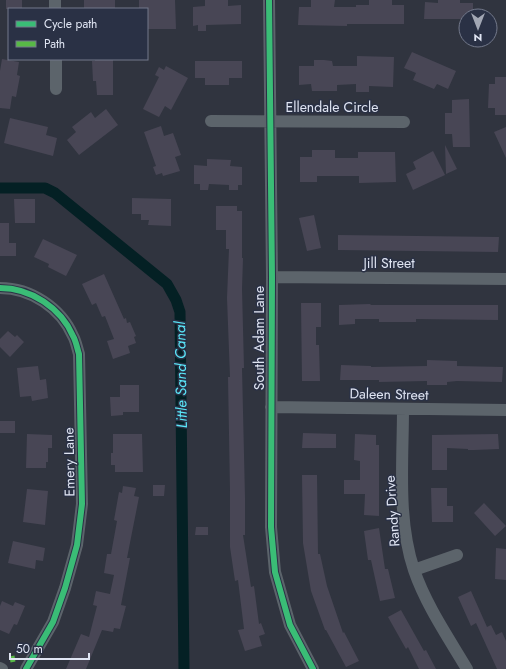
<svg xmlns="http://www.w3.org/2000/svg" width="506" height="669" font-family="Jost,sans-serif">
	<rect width="100%" height="100%" fill="#30343f"/>
	<g fill="none" stroke-linecap="round" stroke-linejoin="round">
		<path stroke="#042024" stroke-width="11" d="M0,188H45L55,193L167,284L176,300L180,312L184,669"/>
	</g>
	<path fill="#484655" d="M6,0H22V9H6Z
		M84,0H115V9H84Z
		M139,0H175L176,29H147V9H139Z
		M205,0H228V6L241,5V24L206,25V31H198V25L193,26V7L205,6Z
		M311,0H335L334,7H356V5H369V0H392V5H404V24H347V26L298,25L299,7H311Z
		M438,0H460V3H473V16H466V19H424L425,2L438,3Z
		M412,52L456,71L448,89L437,84L434,89L413,80L416,73L404,68Z
		M357,56L394,57L393,87L369,86V92H356V84L337,85V91H312L311,84L299,85V66H314V60H324L332,61L333,66H357Z
		M2,59L19,62L17,75L20,76L16,97L12,96L10,109L0,108V71Z
		M95,59H113V95H97L96,81H93L92,61H95Z
		M195,61H242V78H229V85H205V78H195Z
		M166,66L188,78L171,110L165,106L159,117L143,109L159,77L155,75L159,67L164,70Z
		M495,77H506V115H495V108H488L489,84H495Z
		M469,99L470,147H453L452,134H445V113H452V100Z
		M106,109L118,125L79,155L67,140L76,132L72,127L91,112L95,118Z
		M10,118L48,127L46,135L57,138L53,156L4,143Z
		M161,126L164,136L173,133L181,155L175,157L180,171L163,176L162,173L156,175L153,167L156,166L144,132Z
		M506,127V158L494,132Z
		M445,145L457,169L446,174Z
		M312,150H335V158H358V152H395L396,182L359,183V176H317V182H300V157H312Z
		M433,151L445,175L413,190L406,174L416,169L413,162Z
		M207,159L231,160L230,166L242,167V185H238V190H229V185L209,184L208,190H200V184H194V165L207,166Z
		M132,198L171,199V226L148,225L149,220H141V214H132Z
		M14,199H35V223H15Z
		M216,206H237V211H242V258H243L242,289L244,368H242L245,498V535H243L251,587L254,586L259,624L261,623L265,634L259,636L262,646L245,651L238,630L244,629L238,580L235,581L230,547V491L228,377H230L227,298L229,249H226V230H216Z
		M314,215L321,248L307,251L299,218Z
		M0,223H9V243H16V256H0Z
		M338,235L499,237L498,252L338,250Z
		M43,239L77,255L66,276L48,267L49,264L34,257Z
		M104,274L124,319L126,318L127,323L130,322L136,336L134,337L136,343L128,346L130,353L113,359L107,341L114,339L105,316L102,317L96,303L92,305L82,284Z
		M301,303H321V327H316V345H319L320,381H302Z
		M370,304L371,305H498V320L416,319V322H379V319H355V324L339,325V305Z
		M8,331L15,337L17,335L24,342L10,357L0,347V339Z
		M427,360L457,361V366L503,367L502,382L457,381L447,382V385H427V381L379,382V380H340L341,365L371,366V367L427,366Z
		M38,366L40,380L46,379L48,398L32,401L31,396L20,397L17,368Z
		M120,385H139V412H123V415L111,416L110,397H120Z
		M0,421H15V433H0Z
		M303,433L336,434V448H302Z
		M27,434L52,435V448H48V462H46V468H26Z
		M113,434H142L143,472H115V465H111V453H113Z
		M355,434L376,435V445H379V516L364,515L365,494H344V480H360V461L354,460Z
		M498,434L499,449L474,450H468V449L447,448V470H432V435Z
		M302,475H317L318,554H320L327,586L343,633L344,632L359,661L346,667L326,630H325L311,591L303,543Z
		M153,485H165L164,496H153Z
		M123,486L136,488L134,496L139,497L127,558H130L121,605L126,606L120,629L114,628L113,632L102,630L86,669H66L81,634L89,637L97,606L93,605L96,591L110,594L114,575L104,573L107,554H111L117,521L114,520L119,492L122,493Z
		M431,488H447V506H453V522H432Z
		M27,489L48,491L45,525L23,522Z
		M484,503L506,526L495,536L474,513Z
		M196,527H208V535H195Z
		M379,528L385,569H388L395,598L380,601L371,560H368L364,531Z
		M13,541L45,548L43,561L36,560L35,569L8,563Z
		M496,548L506,549V580L495,579Z
		M471,591L487,627L491,625L496,635L502,632L506,641V669H497L476,623L471,626L458,597Z
		M2,601L13,606L15,602L25,606L17,625L14,624L9,634L0,630V606Z
		M401,610L424,651L426,650L436,669H419L408,647L406,649L388,617Z"/>
	<g fill="none" stroke-linecap="round" stroke-linejoin="round">
		<path stroke="#5c646b" stroke-width="12" d="M55,0V9
			M269,0L272,277L271,527L275,572L290,625L313,669
			M56,59V89
			M211,121L404,122
			M272,277L506,279
			M0,288C31,288 61,308 73,336C76,341 77,348 79,354L82,504L77,545L65,588L53,622L26,669
			M271,407L506,410
			M403,409C403,461 397,520 414,570C426,605 448,637 467,669
			M414,570L457,555
			M0,668L2,669"/>
		<path stroke="#58b947" stroke-width="5" stroke-dasharray="10 5" stroke-linecap="butt" d="M12,656L13,662"/>
		<g stroke="#2a3145" stroke-width="8">
			<path id="cycleway" d="M269,0L272,277L271,527L275,572L290,625L313,669
				M0,288C31,288 61,308 73,336C76,341 77,348 79,354L82,504L77,545L65,588L53,622L26,669"/>
		</g>
		<use href="#cycleway" stroke="#3abd76" stroke-width="6"/>
	</g>
	<g text-anchor="middle" stroke-width="3" stroke-linejoin="round" paint-order="stroke">
		<g font-size="14" fill="#e0e5f3" stroke="#2a3145">
			<text x="332" y="112">Ellendale Circle</text>
			<text x="389" y="268">Jill Street</text>
			<text transform="translate(259 338) rotate(-90)" y="5">South Adam Lane</text>
			<text transform="translate(389 394) rotate(1)" y="5">Daleen Street</text>
			<text transform="translate(69 462) rotate(-91)" y="5">Emery Lane</text>
			<text transform="translate(392 511) rotate(-94)" y="5">Randy Drive</text>
		</g>
		<g font-size="15" font-style="italic" fill="#5ae6f8" stroke="#2a3145">
			<text transform="translate(181 375) rotate(-91)" y="5">Little Sand Canal</text>
		</g>
	</g>
	<rect x="8" y="8" width="140" height="52" fill="#2a3145" stroke="#73798b"/>
	<rect x="16" y="21" width="20" height="6" fill="#3abd76" stroke="#73798b"/>
	<text x="44" y="28" font-size="12" fill="#e0e5f3">Cycle path</text>
	<rect x="16" y="41" width="20" height="6" fill="#58b947" stroke="#73798b"/>
	<text x="44" y="48" font-size="12" fill="#e0e5f3">Path</text>
	<g transform="translate(478 28) rotate(180)"><circle r="19" fill="#2a3145" stroke="#73798b"/>
	<path d="M0-3L7 15L0 10L-7 15Z" fill="#a2a7b4"/>
	<text y="-6" font-size="11" font-weight="bold" text-anchor="middle" fill="#e0e5f3">N</text>
	</g>
	<path d="M10 653v6h79v-6" fill="none" stroke="#e0e5f3" stroke-width="2"/>
	<text x="16" y="653" font-size="12" fill="#e0e5f3" stroke="#2a3145" stroke-width="3" paint-order="stroke">50 m</text>
</svg>
